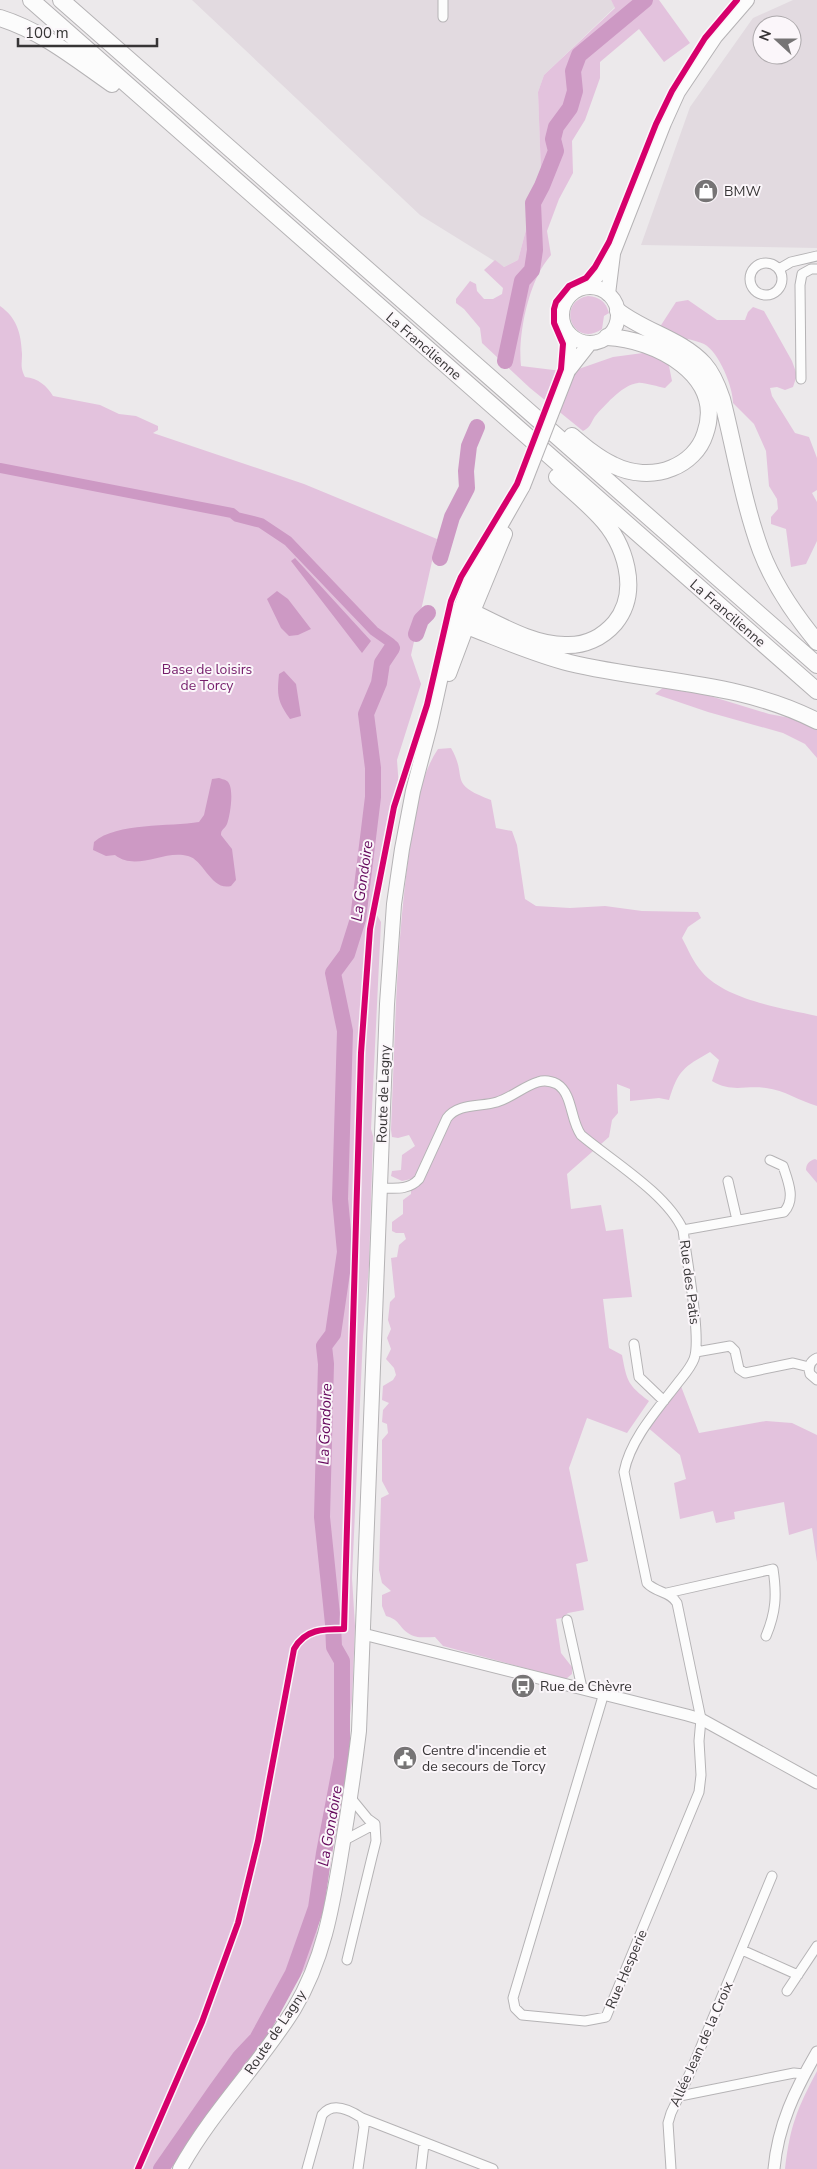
<svg xmlns="http://www.w3.org/2000/svg" width="817" height="2169" font-family="'Nunito Sans',sans-serif">
	<rect width="100%" height="100%" fill="#ece9eb"/>
	<path fill="#e2dae0" fill-rule="evenodd" d="M192,0H611L615,7L544,75L538,92L541,173L518,260L504,267L420,215Z
		M793,0H817V248L641,245L690,107L753,18ZM762,25H792V55H762Z"/>
	<path fill="#e3c2dd" d="M611,0H659L690,43L664,62L639,29L600,62V78L585,120L572,141L573,173L559,199L547,231L551,255C546,261 541,268 538,275C526,299 518,339 521,366L570,372L613,357L643,353L676,302L688,300L717,320H745L748,312L753,307L764,311L792,361L797,375L793,387L785,390L777,387L770,388L772,396L795,433L809,437L817,458V490L812,493L817,502V541L806,564L791,567L786,529L771,524V517L778,509L777,499L769,486L766,451L754,424L733,403C733,387 719,352 704,344C699,342 693,340 688,339L669,366L672,381L665,388C658,387 643,382 638,383C624,384 607,403 597,414C591,420 592,427 583,431L530,388L482,343L480,328L464,309L456,303V299L470,281L476,284L477,291L484,299H493L502,294L503,288L484,270L495,260L504,267L518,260L541,173L538,92L544,75L615,8Z
		M588,296C600,297 606,302 609,313L604,316L602,329C573,349 555,302 588,296Z
		M0,306C17,318 21,333 22,354C22,364 20,367 25,377C38,378 47,386 53,396L100,405L119,414L136,416L158,426V430L153,433L304,484L437,539L411,655L421,684L397,760L399,788L375,912L381,922L371,1129L373,1136L369,1266L363,1336L352,1578L355,1626L352,1701L330,1856L314,1950L305,1969L215,2094L167,2169H0Z
		M674,685L769,714L796,719L817,729V758L805,744L783,733L708,712L655,694L664,687Z
		M451,748C469,779 446,783 491,800L496,828L512,831L517,845L525,899L536,906L570,908L605,906L642,911L698,912L701,918L688,927L682,938C688,949 693,962 702,972C726,1000 782,1008 817,1016V1106C799,1101 785,1090 766,1088C745,1085 732,1093 712,1081L719,1060L710,1052C684,1067 678,1070 669,1100L659,1098L630,1101V1089L617,1084L618,1113L612,1120L609,1137L567,1174L571,1209L601,1205L606,1231L623,1229L632,1297L603,1299L609,1348L622,1355C627,1382 628,1385 649,1401L627,1433L587,1418L569,1468L588,1561L576,1564L584,1610L568,1613L562,1618L556,1619L561,1653L572,1667V1674L566,1679L443,1646L435,1637C426,1637 416,1639 408,1633C398,1626 400,1620 386,1616L382,1606V1595L391,1591L382,1583L379,1570L381,1498L389,1494L382,1481V1440L388,1433L387,1424L382,1422L383,1410L389,1403L382,1400L383,1386L393,1380L396,1375L394,1368L386,1359L391,1349L387,1338L391,1329L388,1320L390,1302L395,1297L391,1258L397,1257L399,1245L406,1239L404,1233H396L392,1231V1222L403,1214V1200L411,1194V1179L402,1181L391,1176L392,1171L401,1170L402,1155L415,1146L409,1135L398,1138L392,1137L391,1130C395,1038 396,945 409,854C414,819 418,779 438,749Z
		M815,1159L817,1160V1183L806,1170C806,1164 809,1161 815,1159Z
		M679,1381L699,1433L766,1421L792,1423L817,1435V1562L812,1528L789,1535L784,1502L734,1512L735,1519L716,1523L713,1511L680,1519L674,1483L686,1479L680,1455L646,1426Z
		M817,2071V2169H785C790,2126 797,2109 817,2071Z"/>
	<path fill="#cd99c4" d="M295,558L371,641L362,653L291,561Z
		M277,591L288,599L311,629L298,635L289,636L281,628L267,599Z
		M284,671L296,684L301,716L290,719C277,701 277,695 279,674Z
		M219,778C221,779 224,779 227,781C235,787 230,816 227,824C224,830 221,829 221,835L232,849L236,880L231,886C211,891 204,860 188,856C164,849 137,872 115,855L106,856L93,850L94,842C117,822 170,827 199,822L204,815L212,779Z"/>
	<g fill="none" stroke-linecap="round" stroke-linejoin="round">
		<path stroke="#cd99c4" stroke-width="10" d="M0,468L232,513L237,517L261,523L288,541L374,631L391,643L392,648"/>
		<path stroke="#cd99c4" stroke-width="16" d="M505,361L522,281L532,270L535,250L533,203L542,186L556,151L553,139L556,127L570,108L575,91L573,71L579,55L645,0
			M440,558L452,517L467,488L466,471L469,446L477,427
			M416,634L421,620L428,613
			M161,2169L216,2090L240,2057L257,2039L293,1973L316,1908L324,1853L342,1758V1661L334,1647L333,1624L322,1517L326,1364L324,1346L333,1334L345,1252L340,1199L345,1031L333,973L347,954L358,919L373,797V768L366,714L379,683L382,663L392,648"/>
		<g stroke="#b5b3b5" stroke-width="11">
			<path id="minor" d="M443,17V0
				M750 279a16 16 0 1 1 32 0a16 16 0 1 1-32 0Z
				M779,269L791,262L817,256
				M801,379L800,285L802,274L811,269H817
				M728,1181L737,1220
				M379,1188C394,1188 408,1191 419,1179L447,1118C458,1103 480,1107 497,1102C511,1098 524,1086 538,1082C544,1080 551,1081 557,1084C573,1094 570,1120 581,1135C612,1161 667,1194 683,1230C686,1256 702,1339 694,1359C690,1369 683,1376 677,1384C657,1410 630,1440 624,1472L647,1583C656,1593 670,1591 677,1603L701,1719L699,1741L701,1775L699,1792L606,2017L585,2021L522,2015L515,2008L513,1998L604,1693
				M683,1230L784,1212C796,1199 788,1181 783,1166L770,1160
				M634,1344L639,1377L664,1401
				M696,1352L730,1346L735,1351L739,1369L745,1373L793,1363L809,1367
				M817,1358C810,1361 808,1367 810,1374L817,1380
				M667,1593L773,1569C777,1595 776,1612 766,1636
				M567,1620L582,1688
				M350,1797L368,1819L375,1824
				M343,1841L375,1824
				M742,1950L798,1975
				M347,1960L372,1857L376,1841L375,1824
				M787,1991L817,1946
				M680,2096L794,2073L804,2074
				M307,2169L322,2115C333,2101 350,2110 362,2118L493,2169
				M358,2169L364,2127L362,2118
				M421,2169L424,2144
				M671,2169L668,2123L671,2113L690,2073L772,1876"/>
		</g>
		<g stroke="#b5b3b5" stroke-width="13">
			<path id="tertiary" d="M363,1634L687,1715L701,1719L817,1783
				M774,2169C778,2125 795,2090 817,2052"/>
		</g>
		<g stroke="#b5b3b5" stroke-width="16">
			<path id="primary" d="M562 315a28 28 0 1 1 56 0a28 28 0 1 1-56 0Z
				M589,287L613,253L664,123L678,92L715,37L747,0
				M608,294L613,254
				M568,371L570,335
				M568,371L590,343
				M449,674L467,626L505,534
				M180,2169C212,2111 260,2064 294,2009C323,1961 332,1909 341,1854C348,1813 354,1772 359,1731L387,1004L394,904L402,849L413,791L430,726L445,658L451,633L470,584L481,560L523,486"/>
		</g>
		<g stroke="#b5b3b5" stroke-width="18">
			<path id="motorway" d="M31,0L817,691
				M61,0L817,665
				M0,18C42,31 76,59 112,84
				M618,311C645,332 681,339 704,364C713,374 718,387 722,399C735,450 743,502 761,551C774,585 794,614 817,642
				M572,436C585,447 598,458 613,465C631,474 653,476 672,468C687,462 700,450 705,434C726,375 655,339 607,337
				M472,612C500,625 533,645 565,645C584,646 602,638 615,623C641,591 625,543 599,516C586,502 571,490 557,477
				M467,626C501,639 534,654 570,663C654,683 739,681 817,721"/>
		</g>
		<use href="#minor" stroke="#fcfcfc" stroke-width="9"/>
		<use href="#tertiary" stroke="#fcfcfc" stroke-width="11"/>
		<use href="#primary" stroke="#fcfcfc" stroke-width="14"/>
		<use href="#motorway" stroke="#fcfcfc" stroke-width="16"/>
		<g stroke="#b5b3b5" stroke-width="16" stroke-linecap="butt">
			<path id="primary-bridge" d="M523,486L568,371"/>
		</g>
		<use href="#primary-bridge" stroke="#fcfcfc" stroke-width="14"/>
		<g stroke="#fbf6fa" stroke-width="9">
			<path id="cycleway" d="M138,2169L202,2022L238,1923L258,1841L294,1649C305,1629 323,1629 344,1629L361,1053L370,929L394,807L427,705L451,601L461,577L517,484L561,369L563,344L554,323V309L556,302L569,286L586,278L595,267L609,242L656,124L672,91L705,38L737,0"/>
		</g>
		<use href="#cycleway" stroke="#d6006c" stroke-width="6"/>
	</g>
	<defs>
		<g id="shop-disc" transform="scale(1.25)"><circle r="9.5" fill="#767475" stroke="#fbf6fa"/><path d="M-5-2.5h2.3a2.7 3.5 0 0 1 5.4 0H5L5.5 6h-11ZM-1.5-2.5h3a1.5 2.3 0 0 0-3 0Z" fill="#fff"/></g>
		<g id="bus-disc" transform="scale(1.25)"><circle r="9.5" fill="#767475" stroke="#fbf6fa"/><path d="M-5-6H5V4H4V6H2V4H-2V6H-4V4H-5ZM-3.5-4V0h7V-4ZM-3.5 1.2v1.5H-2V1.2ZM2 1.2v1.5H3.5V1.2Z" fill="#fff"/></g>
		<g id="civic-disc" transform="scale(1.25)"><circle r="9.5" fill="#767475" stroke="#fbf6fa"/><path d="M-.6-6.5H3V-4.5H.6V-3L4-1V1h2V6H-6V1h2V-1L-.6-3ZM-1.2 2.5V6h2.4V2.5Z" fill="#fff"/></g>
	</defs>
	<g fill-rule="evenodd">
		<use href="#shop-disc" x="706" y="191"/>
		<use href="#bus-disc" x="523" y="1686"/>
		<use href="#civic-disc" x="405" y="1758"/>
	</g>
	<g text-anchor="middle" stroke-width="4" stroke-linejoin="round" paint-order="stroke">
		<g font-size="14" fill="#373536" stroke="#fbf6fa" text-anchor="start">
			<text x="724" y="196">BMW</text>
			<text x="540" y="1691">Rue de Chèvre</text>
			<text x="422" y="1755">Centre d'incendie et<tspan x="422" dy="16">de secours de Torcy</tspan></text>
		</g>
		<g font-size="14" fill="#373536" stroke="#fbf6fa">
			<text transform="translate(424 346) rotate(41)" y="5">La Francilienne</text>
			<text transform="translate(728 613) rotate(41)" y="5">La Francilienne</text>
			<text transform="translate(383 1094) rotate(-88)" y="5">Route de Lagny</text>
			<text transform="translate(690 1282) rotate(83)" y="5">Rue des Patis</text>
			<text transform="translate(626 1969) rotate(-67)" y="5">Rue Hesperie</text>
			<text transform="translate(275 2032) rotate(-56)" y="5">Route de Lagny</text>
			<text transform="translate(701 2044) rotate(-66)" y="5">Allée Jean de la Croix</text>
		</g>
		<g font-size="14" fill="#751d6b" stroke="#fbf6fa">
			<text x="207" y="674">Base de loisirs<tspan x="207" dy="16">de Torcy</tspan></text>
		</g>
		<g font-size="15" font-style="italic" fill="#64075c" stroke="#fbf6fa">
			<text transform="translate(362 881) rotate(-82)" y="5">La Gondoire</text>
			<text transform="translate(325 1424) rotate(-88)" y="5">La Gondoire</text>
			<text transform="translate(330 1826) rotate(-80)" y="5">La Gondoire</text>
		</g>
	</g>
	<g transform="translate(777 40) rotate(291)"><circle r="24" fill="#fbf6fa" stroke="#ada9ac"/>
	<path d="M0-4L9 19L0 12L-9 19Z" fill="#767475"/>
	<text y="-8" font-size="14" font-weight="bold" text-anchor="middle" fill="#373536">N</text>
	</g>
	<path d="M18 38v8h139v-8" fill="none" stroke="#373536" stroke-width="2.5"/>
	<text x="25" y="38" font-size="15" fill="#373536" stroke="#fbf6fa" stroke-width="4" paint-order="stroke">100 m</text>
</svg>
